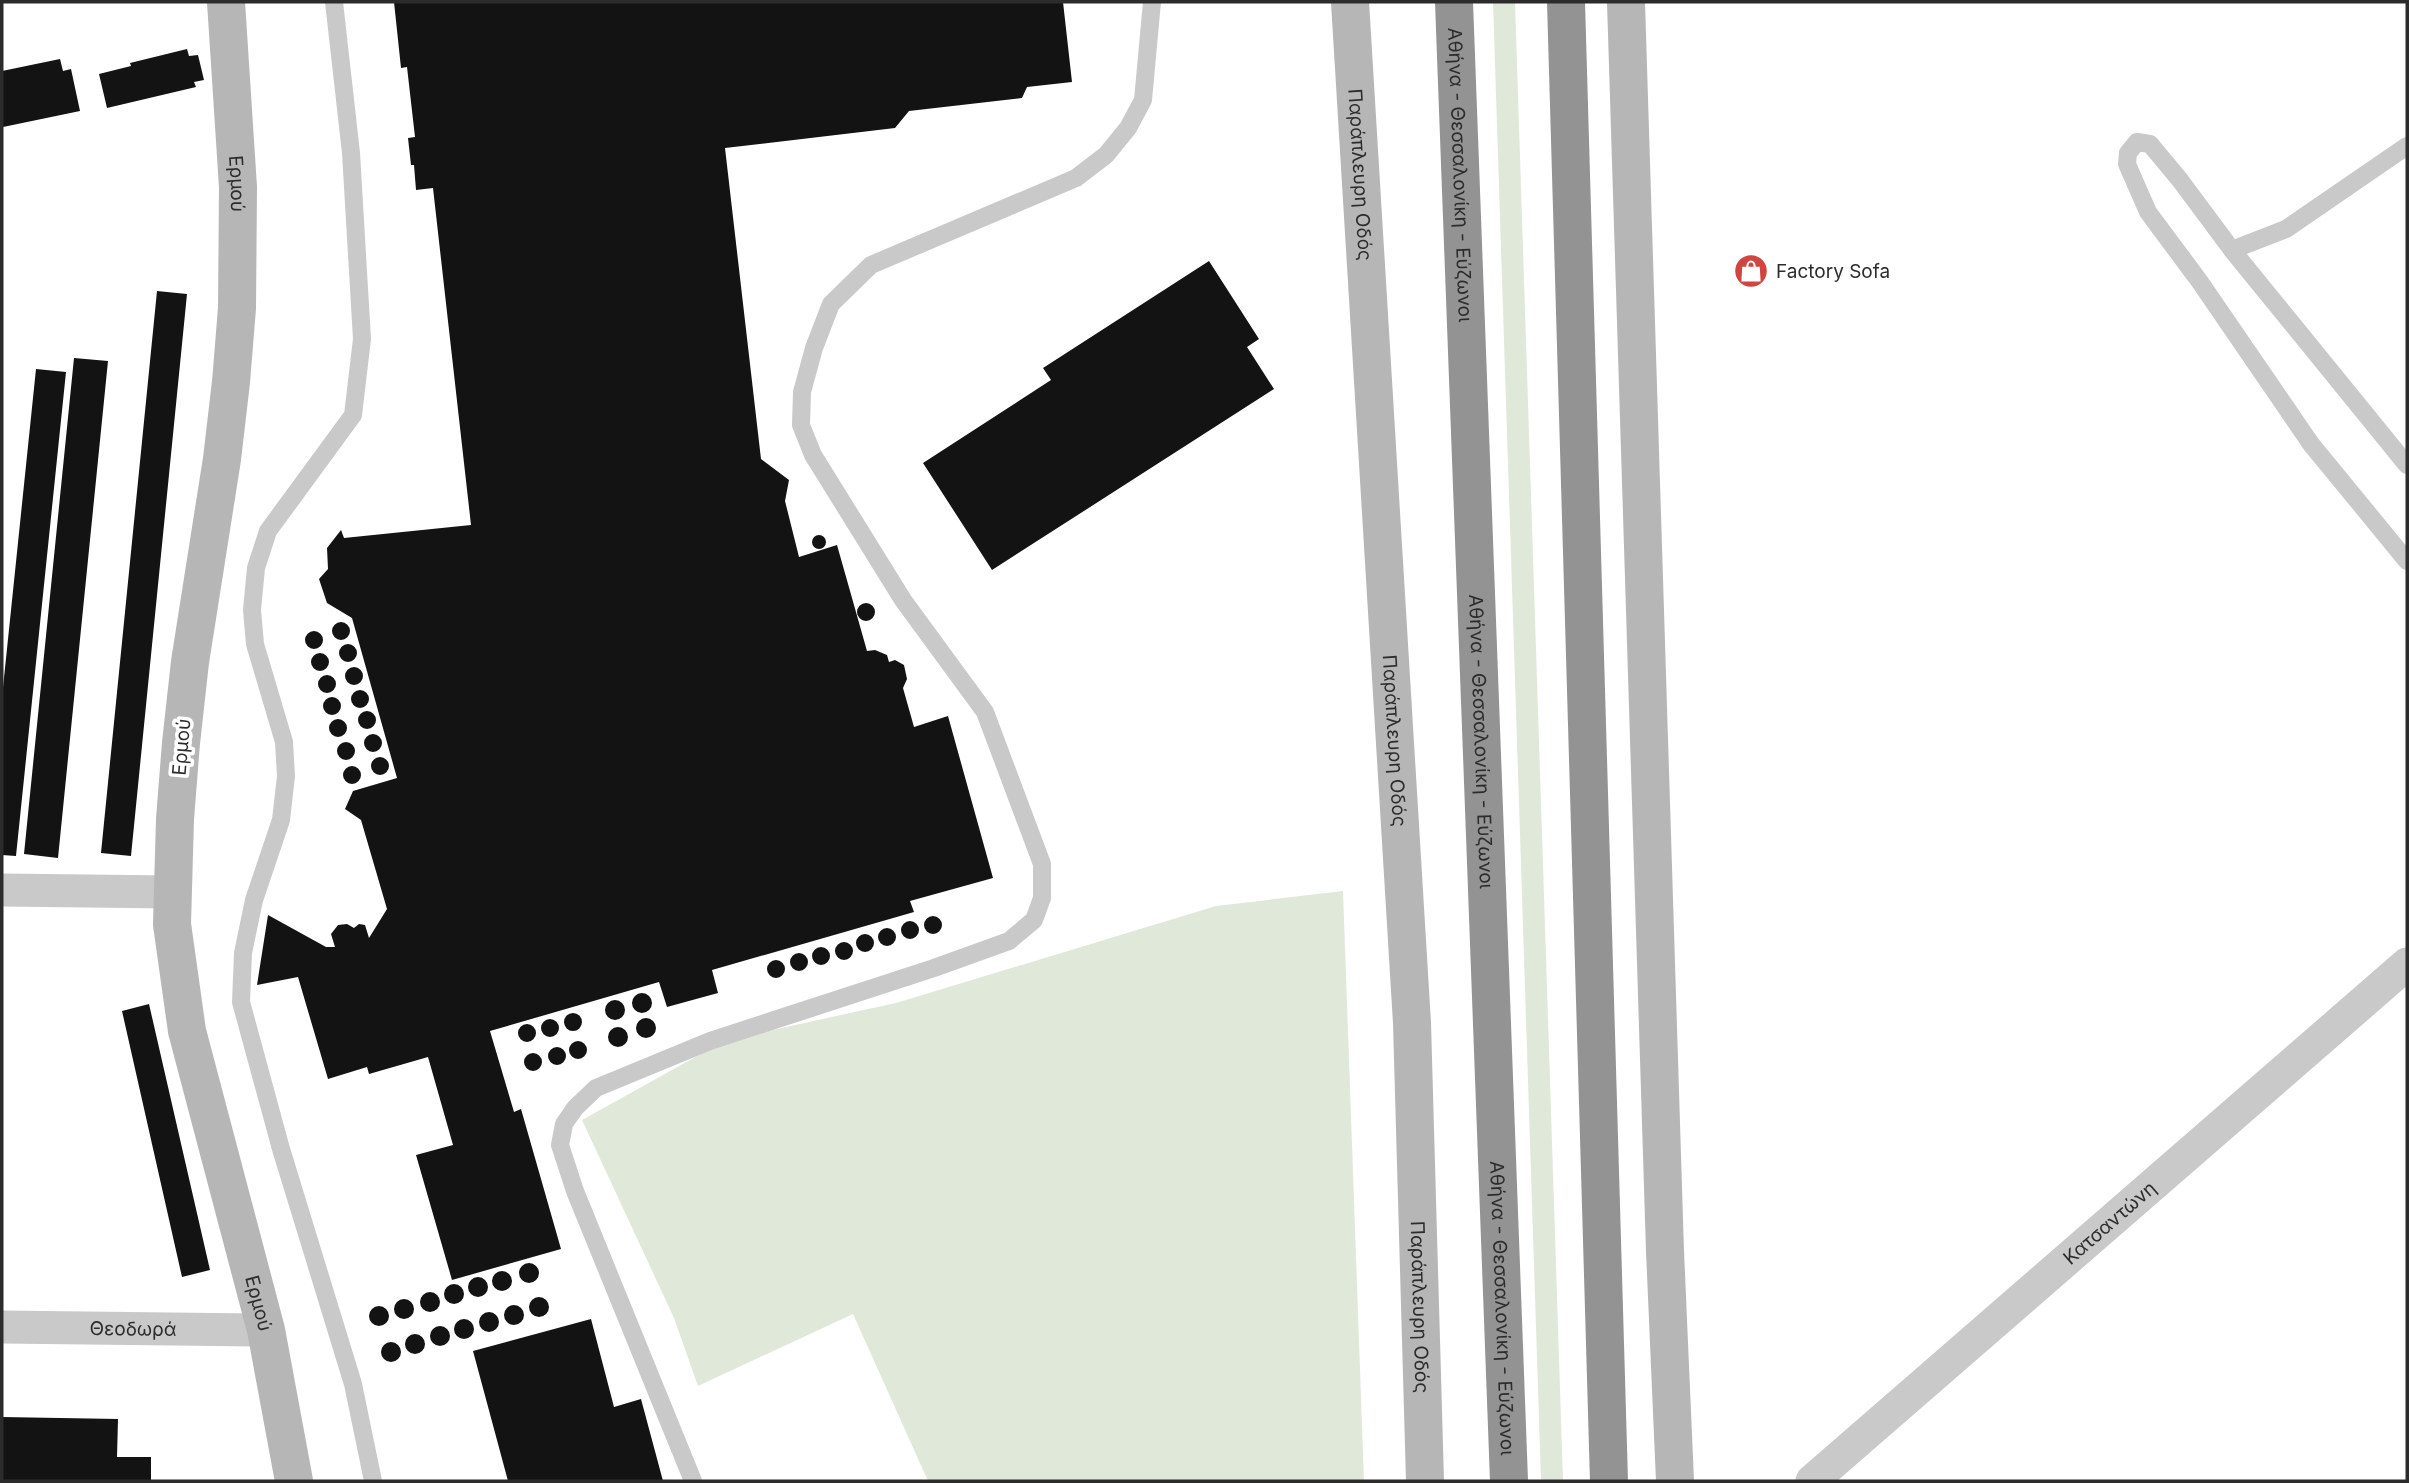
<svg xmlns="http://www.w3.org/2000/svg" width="2409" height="1483" font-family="Inter,sans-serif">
	<rect width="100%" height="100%" fill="#fff"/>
	<path fill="#e0e8da" d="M1493,2H1515L1563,1481H1541Z
		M1343,891L1364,1481H928L853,1314L698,1386L674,1318L582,1120L726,1040L896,1003L1216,906Z"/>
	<path fill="#131313" d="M394,2H1063L1072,82L1027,87L1022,98L909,111L895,128L725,148L761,459L789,480L785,501L799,557L837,545L867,651L875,650L887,655L889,662L895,660L904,665L907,679L903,688L914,727L948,716L993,878L910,901L914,912L712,970L718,993L667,1007L659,982L490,1031L514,1112L521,1109L561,1249L452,1280L416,1155L453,1145L428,1057L369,1074L367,1067L328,1079L298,977L257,985L268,915L326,947H335L331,934L338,925L347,924L354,928L359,924L365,925L369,938L387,909L361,820L345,809L353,791L397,778L352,618L327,603L319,579L328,569L327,548L341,530L344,538L471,525L433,188L416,190L414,165H411L408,138L415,137L407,67L401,68Z
		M187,49L189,56L198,55L204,80L194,82L196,87L107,108L99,74L131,66L130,63Z
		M60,59L63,71L71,69L80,111L3,127L2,71Z
		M1209,261L1259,339L1247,347L1274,389L992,570L923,463L1051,380L1043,368Z
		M157,291L187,294L131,856L101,853Z
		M74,358L108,361L58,858L24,854Z
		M36,369L66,372L16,856L2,855V697Z
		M812 542a7 7 0 1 1 14 0a7 7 0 1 1-14 0Z
		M857 612a9 9 0 1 1 18 0a9 9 0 1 1-18 0Z
		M332 631a9 9 0 1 1 18 0a9 9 0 1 1-18 0Z
		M305 640a9 9 0 1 1 18 0a9 9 0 1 1-18 0Z
		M339 653a9 9 0 1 1 18 0a9 9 0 1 1-18 0Z
		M311 662a9 9 0 1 1 18 0a9 9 0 1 1-18 0Z
		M345 676a9 9 0 1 1 18 0a9 9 0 1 1-18 0Z
		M318 684a9 9 0 1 1 18 0a9 9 0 1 1-18 0Z
		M351 699a9 9 0 1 1 18 0a9 9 0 1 1-18 0Z
		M323 706a9 9 0 1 1 18 0a9 9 0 1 1-18 0Z
		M358 720a9 9 0 1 1 18 0a9 9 0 1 1-18 0Z
		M329 728a9 9 0 1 1 18 0a9 9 0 1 1-18 0Z
		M364 743a9 9 0 1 1 18 0a9 9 0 1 1-18 0Z
		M337 751a9 9 0 1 1 18 0a9 9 0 1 1-18 0Z
		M371 766a9 9 0 1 1 18 0a9 9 0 1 1-18 0Z
		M343 775a9 9 0 1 1 18 0a9 9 0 1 1-18 0Z
		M924 925a9 9 0 1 1 18 0a9 9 0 1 1-18 0Z
		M901 930a9 9 0 1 1 18 0a9 9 0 1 1-18 0Z
		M878 937a9 9 0 1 1 18 0a9 9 0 1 1-18 0Z
		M856 943a9 9 0 1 1 18 0a9 9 0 1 1-18 0Z
		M835 951a9 9 0 1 1 18 0a9 9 0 1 1-18 0Z
		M812 956a9 9 0 1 1 18 0a9 9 0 1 1-18 0Z
		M790 962a9 9 0 1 1 18 0a9 9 0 1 1-18 0Z
		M767 969a9 9 0 1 1 18 0a9 9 0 1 1-18 0Z
		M632 1003a10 10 0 1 1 20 0a10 10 0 1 1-20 0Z
		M605 1010a10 10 0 1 1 20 0a10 10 0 1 1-20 0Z
		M149,1004L210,1270L182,1277L122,1011Z
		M564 1022a9 9 0 1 1 18 0a9 9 0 1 1-18 0Z
		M636 1028a10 10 0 1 1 20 0a10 10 0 1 1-20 0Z
		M541 1028a9 9 0 1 1 18 0a9 9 0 1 1-18 0Z
		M518 1033a9 9 0 1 1 18 0a9 9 0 1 1-18 0Z
		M608 1037a10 10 0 1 1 20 0a10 10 0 1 1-20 0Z
		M569 1050a9 9 0 1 1 18 0a9 9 0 1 1-18 0Z
		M548 1056a9 9 0 1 1 18 0a9 9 0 1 1-18 0Z
		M524 1062a9 9 0 1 1 18 0a9 9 0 1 1-18 0Z
		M519 1273a10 10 0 1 1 20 0a10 10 0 1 1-20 0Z
		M492 1281a10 10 0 1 1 20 0a10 10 0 1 1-20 0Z
		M468 1287a10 10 0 1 1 20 0a10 10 0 1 1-20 0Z
		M444 1294a10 10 0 1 1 20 0a10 10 0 1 1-20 0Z
		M420 1302a10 10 0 1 1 20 0a10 10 0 1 1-20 0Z
		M529 1307a10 10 0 1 1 20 0a10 10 0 1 1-20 0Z
		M394 1309a10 10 0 1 1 20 0a10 10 0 1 1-20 0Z
		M504 1315a10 10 0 1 1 20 0a10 10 0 1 1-20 0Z
		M369 1316a10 10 0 1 1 20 0a10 10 0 1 1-20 0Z
		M479 1322a10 10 0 1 1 20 0a10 10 0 1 1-20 0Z
		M454 1329a10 10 0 1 1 20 0a10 10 0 1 1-20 0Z
		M591,1319L614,1407L641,1399L663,1481H508L473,1351Z
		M430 1336a10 10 0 1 1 20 0a10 10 0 1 1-20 0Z
		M405 1344a10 10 0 1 1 20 0a10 10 0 1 1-20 0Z
		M381 1352a10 10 0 1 1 20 0a10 10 0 1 1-20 0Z
		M2,1417L118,1419L117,1457H151V1481H2Z"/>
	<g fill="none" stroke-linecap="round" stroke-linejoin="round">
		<path stroke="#c9c9c9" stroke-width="18" d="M334,2L351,153L362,339L353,415L268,531L256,568L252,610L255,644L284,742L286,776L281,820L254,900L243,953L241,1002L281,1149L353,1384L373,1481
			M2232,250L2286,229L2407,146
			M2407,465L2232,250L2180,180L2150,144L2137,142L2128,153L2127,164L2148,212L2200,282L2311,444L2407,561
			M693,1481L575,1191L560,1145L564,1124L575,1108L596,1088L710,1041L934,968L1009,941L1034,920L1042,898V864L985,712L903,600L813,455L801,425L802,392L814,348L831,304L871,265L1076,178L1106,155L1128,128L1143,100L1152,2"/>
		<g stroke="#c9c9c9" stroke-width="33">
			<path d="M2,890L173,892"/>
			<path id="s1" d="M2,1327L266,1330"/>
			<path id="s2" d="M1812,1481L2407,964"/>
		</g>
		<g stroke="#b6b6b6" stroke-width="38">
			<path id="s3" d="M226,2L238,187L237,308L231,382L222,459L190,662L181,743L175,819L172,924L187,1031L266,1330L294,1481"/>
			<path id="s4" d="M1350,2L1412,1023L1425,1481"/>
			<path d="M1626,2L1665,1251L1675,1481"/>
		</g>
		<g stroke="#939393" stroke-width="38">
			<path id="s5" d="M1454,2L1509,1481"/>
			<path d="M1566,2L1609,1481"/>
		</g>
	</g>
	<defs>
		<g id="shop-disc" transform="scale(1.75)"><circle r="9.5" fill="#d14440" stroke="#fff"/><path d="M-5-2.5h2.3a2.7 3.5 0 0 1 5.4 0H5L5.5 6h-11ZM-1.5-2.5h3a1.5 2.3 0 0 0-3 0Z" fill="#fff"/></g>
	</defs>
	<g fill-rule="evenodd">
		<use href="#shop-disc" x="1751" y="271"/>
	</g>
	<g text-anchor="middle" stroke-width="7" stroke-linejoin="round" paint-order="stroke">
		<g font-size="19" fill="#2c2c2c" stroke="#fff">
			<text dy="7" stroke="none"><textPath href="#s4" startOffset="173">Παράπλευρη Οδός</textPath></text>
			<text dy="7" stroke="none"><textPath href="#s5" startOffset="173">Αθήνα - Θεσσαλονίκη - Εύζωνοι</textPath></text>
			<text dy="7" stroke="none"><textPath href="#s3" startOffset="182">Ερμού</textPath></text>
			<text dy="7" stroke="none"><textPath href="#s4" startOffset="740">Παράπλευρη Οδός</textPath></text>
			<text dy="7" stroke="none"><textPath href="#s5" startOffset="740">Αθήνα - Θεσσαλονίκη - Εύζωνοι</textPath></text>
			<text transform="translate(181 747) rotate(-85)" y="7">Ερμού</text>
			<text dy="7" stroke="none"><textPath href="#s2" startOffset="394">Κατσαντώνη</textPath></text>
			<text dy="7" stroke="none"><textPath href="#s3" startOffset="1316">Ερμού</textPath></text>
			<text dy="7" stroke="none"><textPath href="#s4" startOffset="1307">Παράπλευρη Οδός</textPath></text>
			<text dy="7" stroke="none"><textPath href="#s5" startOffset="1307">Αθήνα - Θεσσαλονίκη - Εύζωνοι</textPath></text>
			<text dy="7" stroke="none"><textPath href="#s1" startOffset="131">Θεοδωρά</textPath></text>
		</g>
		<g font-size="19" fill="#2c2c2c" stroke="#fff" text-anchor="start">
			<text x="1776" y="278">Factory Sofa</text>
		</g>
	</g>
	<rect width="2409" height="1483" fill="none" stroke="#2c2c2c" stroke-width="7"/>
</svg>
